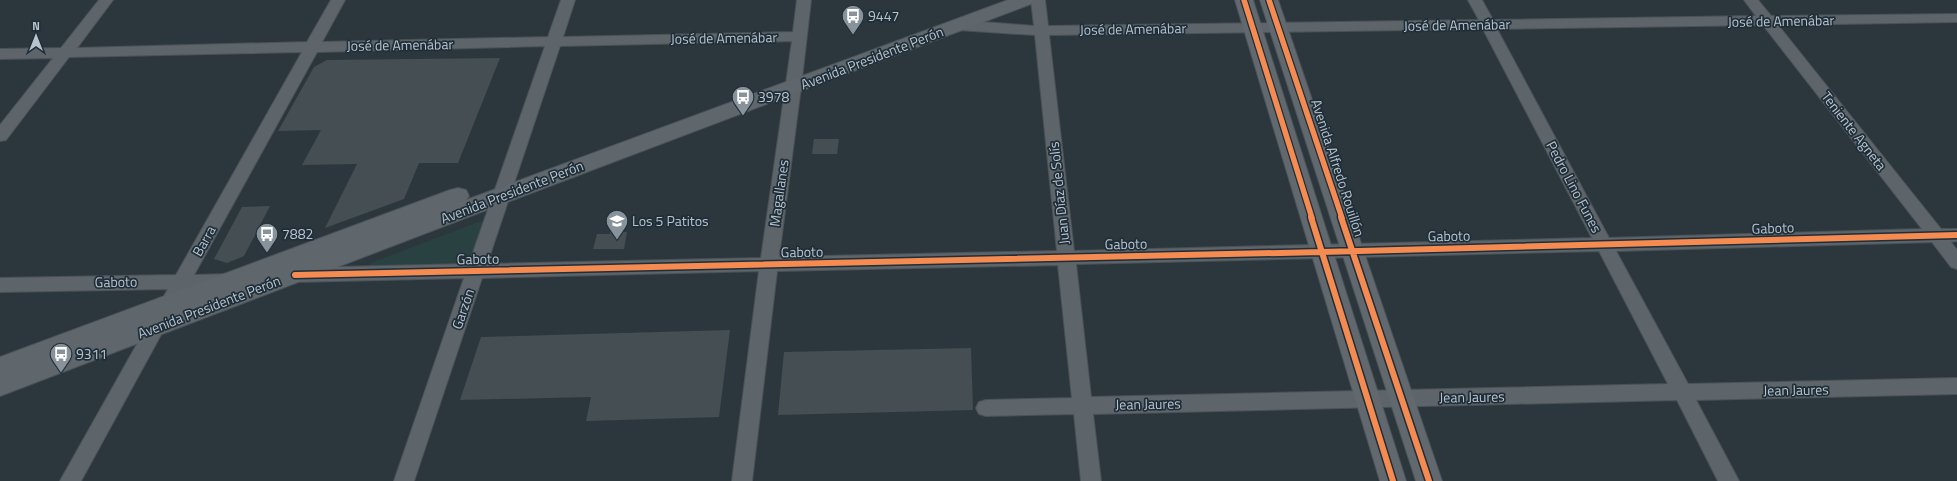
<svg xmlns="http://www.w3.org/2000/svg" width="1957" height="481" font-family="'Titillium Web',sans-serif">
	<rect width="100%" height="100%" fill="#2c373d"/>
	<path fill="#294241" d="M481,221H484L469,264L368,267L371,263Z"/>
	<path fill="#454e52" d="M500,58L458,163H419L404,199L325,228L357,164L302,165L321,130L278,131L314,67L327,60Z
		M814,139H839L837,154H812Z
		M270,206L244,256L227,263L214,259L242,207Z
		M610,232H627L624,249H593L597,234H610Z
		M730,330L719,417L586,421L591,397L460,400L481,337Z
		M971,348L973,410L778,415L784,352Z"/>
	<g fill="none" stroke-linecap="round" stroke-linejoin="round">
		<g stroke="#4b5257" stroke-width="2">
			<path id="street" d="M99,0H113L77,48L307,42L331,0H345L322,42L548,37L561,0H575L563,37L793,32L797,0H811L801,87L779,257L1057,251L1035,35L958,30L953,28L951,25L953,22L958,20L1034,26L1031,0H1045L1048,26L1479,20L1468,0H1482L1493,20L1756,16L1744,0H1758L1771,16L1957,14V22L1778,25L1941,229H1957V241L1951,242L1957,250V269L1951,267L1932,242L1616,251L1688,384L1957,378V394L1696,400L1739,481H1718L1677,400L1093,414L1101,481H1081L1074,414L986,416L979,414L976,408L979,402L986,400L1072,398L1058,265L777,271L752,481H732L759,271L482,278L414,481H394L464,278L295,282L289,280L286,275L289,270L295,268L469,264L545,46L317,52L194,275L229,274L235,276L238,281L235,286L229,288L186,289L81,481H60L168,289L0,292V278L176,275L302,52L69,57L6,140L0,141V125L53,58L0,59V49L61,48ZM1763,25L1922,229L1609,238L1497,29ZM1483,29L1592,238L1074,251L1049,35ZM792,41L761,258L487,264L560,46ZM1599,251L1668,384L1091,397L1076,264Z"/>
		</g>
		<g stroke="#4b5257" stroke-width="2">
			<path id="secondary" d="M1235,0H1253L1406,481H1380Z
				M1260,0H1278L1442,481H1416Z"/>
		</g>
		<g stroke="#4a5359" stroke-width="2">
			<path id="primary" d="M1008,0H1034L1031,4L510,201L0,396V357L450,190L458,188L466,190L469,196L466,200Z"/>
		</g>
		<use href="#street" fill="#5d646a" fill-rule="evenodd"/>
		<use href="#secondary" fill="#62696e" fill-rule="evenodd"/>
		<use href="#primary" fill="#5f676c" fill-rule="evenodd"/>
		<g stroke="#1f2e38" stroke-width="8">
			<path id="cycleway-far1" d="M1244,0L1312,218
				M1269,0L1342,218"/>
		</g>
		<g stroke="#1f2e38" stroke-width="9">
			<path id="cycleway" d="M1311,217L1393,481
				M1341,217L1429,481
				M295,275L1322,252L1957,235"/>
		</g>
		<use href="#cycleway-far1" stroke="#f68b52" stroke-width="5.5"/>
		<use href="#cycleway" stroke="#f68b52" stroke-width="6"/>
	</g>
	<defs>
		<g id="bus-pin" transform="scale(1.15)"><path d="M0 17L-7.5 6A9.5 9.5 0 1 1 7.5 6Z" fill="#87929b" stroke="#1f2e38"/><path d="M-5-6H5V4H4V6H2V4H-2V6H-4V4H-5ZM-3.5-4V0h7V-4ZM-3.5 1.2v1.5H-2V1.2ZM2 1.2v1.5H3.5V1.2Z" fill="#fff"/></g>
		<g id="school-pin" transform="scale(1.15)"><path d="M0 17L-7.5 6A9.5 9.5 0 1 1 7.5 6Z" fill="#87929b" stroke="#1f2e38"/><path d="M0-5L7-2L0 1L-7-2ZM-4 1L0 2.5L4 1V4Q0 6-4 4Z" fill="#fff"/></g>
	</defs>
	<g fill-rule="evenodd">
		<use href="#bus-pin" x="853" y="16"/>
		<use href="#bus-pin" x="743" y="97"/>
		<use href="#school-pin" x="617" y="221"/>
		<use href="#bus-pin" x="267" y="234"/>
		<use href="#bus-pin" x="61" y="354"/>
	</g>
	<g text-anchor="middle" stroke-width="3.5" stroke-linejoin="round" paint-order="stroke">
		<g font-size="14" fill="#b8c3cd" stroke="#1f2e38" text-anchor="start">
			<text x="868" y="21">9447</text>
			<text x="758" y="102">3978</text>
			<text x="632" y="226">Los 5 Patitos</text>
			<text x="282" y="239">7882</text>
			<text x="76" y="359">9311</text>
		</g>
		<g font-size="14" fill="#b8c3cd" stroke="#1f2e38">
			<text transform="translate(1781 21) rotate(-1)" y="5">José de Amenábar</text>
			<text transform="translate(1457 25) rotate(-1)" y="5">José de Amenábar</text>
			<text transform="translate(1133 29) rotate(-1)" y="5">José de Amenábar</text>
			<text transform="translate(724 38) rotate(-1)" y="5">José de Amenábar</text>
			<text transform="translate(400 45) rotate(-1)" y="5">José de Amenábar</text>
			<text transform="translate(872 58) rotate(-21)" y="5">Avenida Presidente Perón</text>
			<text transform="translate(1854 131) rotate(52)" y="5">Teniente Agneta</text>
			<text transform="translate(1338 168) rotate(72)" y="5">Avenida Alfredo Rouillón</text>
			<text transform="translate(1574 187) rotate(62)" y="5">Pedro Lino Funes</text>
			<text transform="translate(512 192) rotate(-21)" y="5">Avenida Presidente Perón</text>
			<text transform="translate(779 193) rotate(-82)" y="5">Magallanes</text>
			<text transform="translate(1059 193) rotate(-96)" y="5">Juan Díaz de Solís</text>
			<text transform="translate(1773 228) rotate(-2)" y="5">Gaboto</text>
			<text transform="translate(1449 236) rotate(-1)" y="5">Gaboto</text>
			<text transform="translate(204 241) rotate(-61)" y="5">Barra</text>
			<text transform="translate(1126 244) rotate(-1)" y="5">Gaboto</text>
			<text transform="translate(802 252) rotate(-1)" y="5">Gaboto</text>
			<text transform="translate(478 259) rotate(-1)" y="5">Gaboto</text>
			<text transform="translate(116 282) rotate(-1)" y="5">Gaboto</text>
			<text transform="translate(209 307) rotate(-21)" y="5">Avenida Presidente Perón</text>
			<text transform="translate(463 309) rotate(-71)" y="5">Garzón</text>
			<text transform="translate(1796 390) rotate(-1)" y="5">Jean Jaures</text>
			<text transform="translate(1472 397) rotate(-1)" y="5">Jean Jaures</text>
			<text transform="translate(1148 404) rotate(-1)" y="5">Jean Jaures</text>
		</g>
	</g>
	<g transform="translate(36 36)" stroke="#1f2e38" stroke-width="3" paint-order="stroke">
	<path d="M0-3L7 15L0 10L-7 15Z" fill="#b8c3cd"/>
	<text y="-6" font-size="11" font-weight="bold" text-anchor="middle" fill="#b8c3cd">N</text>
	</g>
</svg>
